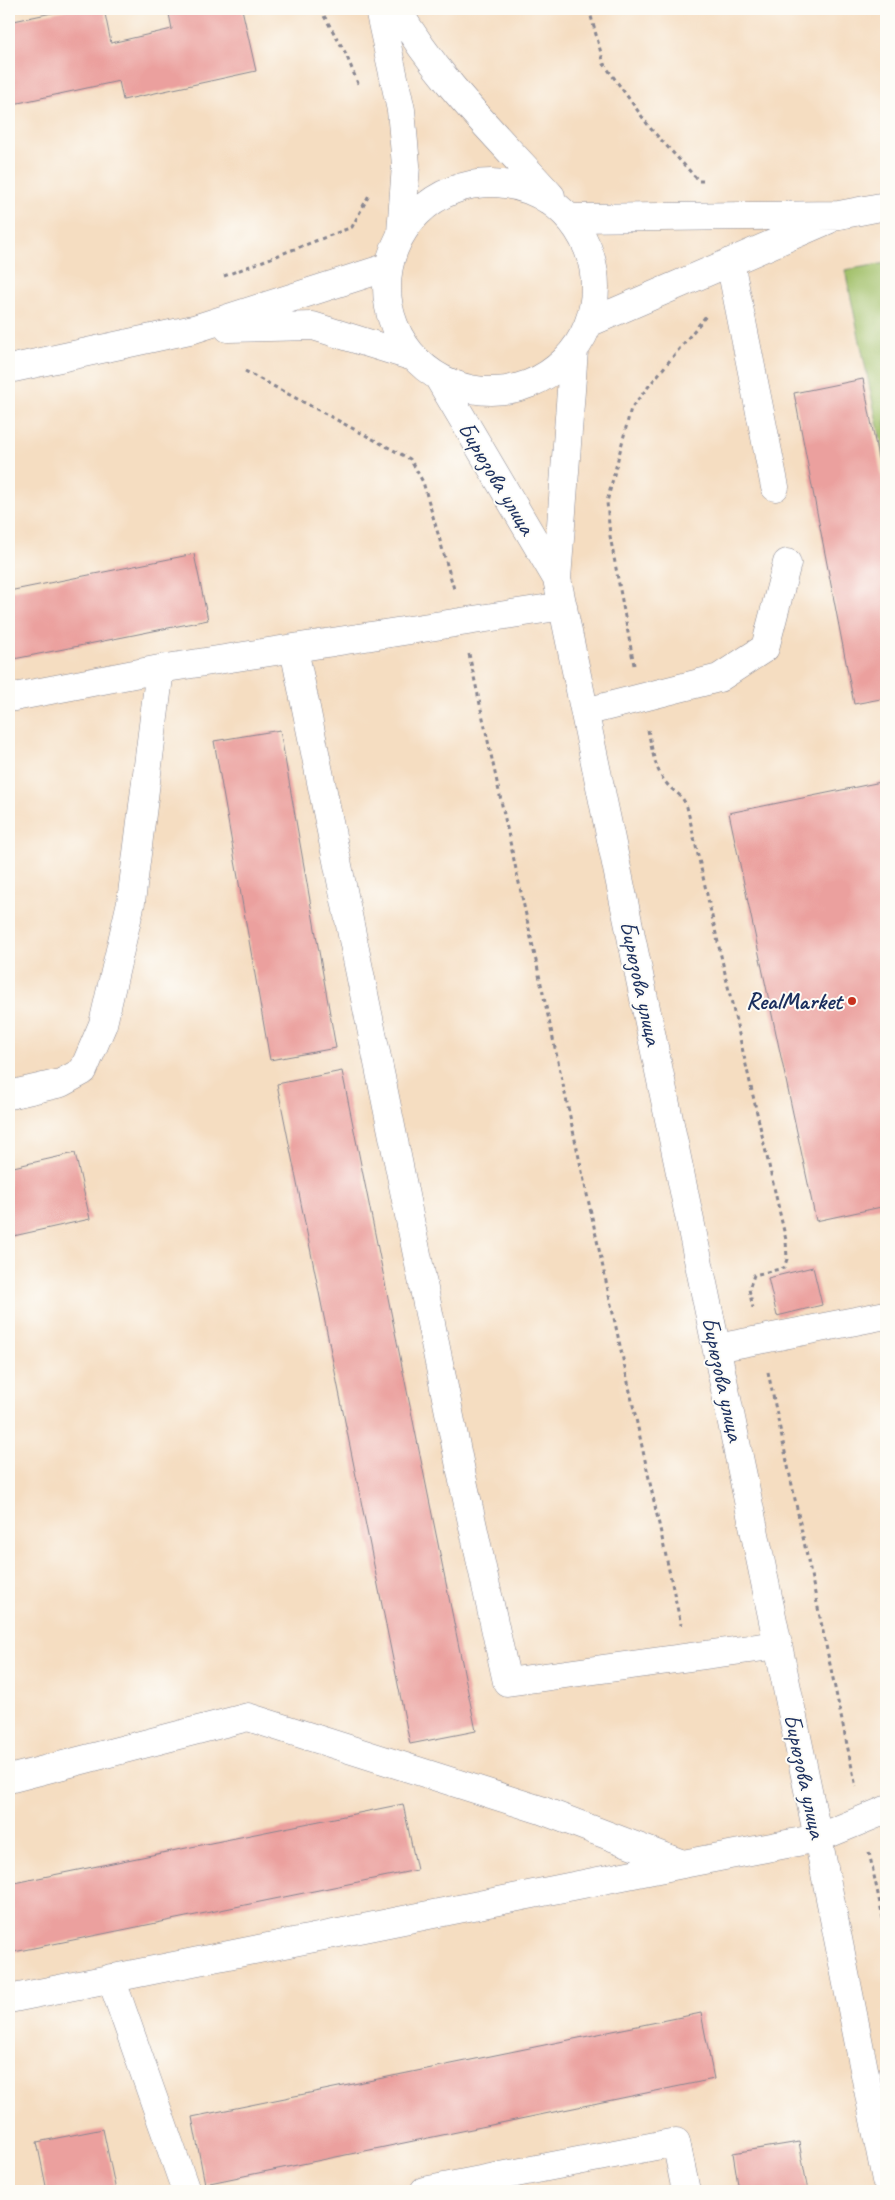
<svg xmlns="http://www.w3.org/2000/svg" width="895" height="2200" font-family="Caveat,sans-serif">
	<rect width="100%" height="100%" fill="#fdfcf7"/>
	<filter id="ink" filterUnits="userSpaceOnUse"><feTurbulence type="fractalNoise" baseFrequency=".02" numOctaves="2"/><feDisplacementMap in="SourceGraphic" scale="10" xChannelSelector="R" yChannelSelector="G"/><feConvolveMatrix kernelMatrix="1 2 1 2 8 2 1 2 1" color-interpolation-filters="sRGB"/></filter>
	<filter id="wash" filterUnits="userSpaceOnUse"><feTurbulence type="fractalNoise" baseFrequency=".0096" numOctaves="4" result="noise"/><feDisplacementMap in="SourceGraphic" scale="20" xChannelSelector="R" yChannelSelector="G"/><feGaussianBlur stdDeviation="1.12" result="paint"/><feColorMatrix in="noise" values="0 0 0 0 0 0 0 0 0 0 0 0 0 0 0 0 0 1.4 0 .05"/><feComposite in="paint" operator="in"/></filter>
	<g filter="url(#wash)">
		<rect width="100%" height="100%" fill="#f5ddc1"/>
		<path fill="#a0bf67" stroke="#5e7762" d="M886,263V465L845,270Z"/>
		<g id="blocks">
			<path fill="#eba09e" d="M71,9H104L111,43L172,29L168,9H242L256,71L123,100L119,81L9,105V22Z
				M863,379L886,499V698L854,704L794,393Z
				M194,554L208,620L9,660V591Z
				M280,730L336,1048L270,1060L214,741Z
				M886,781V1206L816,1221L729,813Z
				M342,1071L476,1731L410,1744L277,1084Z
				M75,1153L90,1219L9,1237V1168Z
				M813,1267L822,1305L777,1316L768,1278Z
				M403,1804L417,1870L9,1953V1884Z
				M701,2013L714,2079L205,2184L192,2117Z
				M103,2129L116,2191H47L37,2142Z
				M799,2142L808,2191H739L733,2153Z"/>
		</g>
	</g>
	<g filter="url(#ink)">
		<use href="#blocks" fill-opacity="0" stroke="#888690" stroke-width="1"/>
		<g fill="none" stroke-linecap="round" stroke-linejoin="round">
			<g stroke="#888690" stroke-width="29">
				<path id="minor" d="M379,9L401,110L406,165L401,233
					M397,9C437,79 497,136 551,196
					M387 287a104 104 0 1 1 208 0a104 104 0 1 1-208 0Z
					M573,218L839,215L886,206
					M730,262L775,487
					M589,323L828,220
					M228,328L313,326L413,357
					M574,350L557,579L818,1838L886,2180
					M9,369L194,329L388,267
					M438,377L557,579
					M294,649L463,1481L507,1682L778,1645
					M9,698L160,669L563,606
					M585,712L719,678L765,648L787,563
					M9,1095L61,1083L83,1071L103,1024L131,902L160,669
					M717,1348L886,1315
					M9,1779L248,1717L541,1810L683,1864L818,1838L886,1810
					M111,1978L186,2191
					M9,1999L683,1864
					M424,2191L676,2142L686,2191"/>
			</g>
			<path stroke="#888690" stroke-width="3" stroke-dasharray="4 4" stroke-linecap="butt" d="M320,9L345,52L359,86
				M589,9L604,64L651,129L699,181H703
				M224,276L352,227L369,195
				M245,371L410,459L423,482L454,589
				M469,654L681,1625
				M634,665L610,536L607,502L631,408L706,316
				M648,730C652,748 654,769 667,784C676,795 680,791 687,807L786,1240L787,1259L784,1268L754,1275L749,1289L753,1308
				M768,1372L856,1787
				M869,1852L886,1932"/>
			<use href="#minor" stroke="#fff" stroke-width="28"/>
		</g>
	</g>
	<circle fill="#c8321e" stroke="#fdfcf7" stroke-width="2" cx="852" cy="1001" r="5"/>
	<g text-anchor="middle" stroke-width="4" stroke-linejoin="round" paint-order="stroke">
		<g font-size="24" fill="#1b2f5e" stroke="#fdfcf7">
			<text transform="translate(497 478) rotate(59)" y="8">Бирюзова улица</text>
			<text transform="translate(641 983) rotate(78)" y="8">Бирюзова улица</text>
			<text transform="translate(723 1379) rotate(78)" y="8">Бирюзова улица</text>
			<text transform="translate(805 1776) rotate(78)" y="8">Бирюзова улица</text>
		</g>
		<g font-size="24" font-weight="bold" fill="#1b2f5e" stroke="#fdfcf7" text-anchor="end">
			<text x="842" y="1009">RealMarket</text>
		</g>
	</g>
	<rect width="895" height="2200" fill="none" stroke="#fdfcf7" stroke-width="30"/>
</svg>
